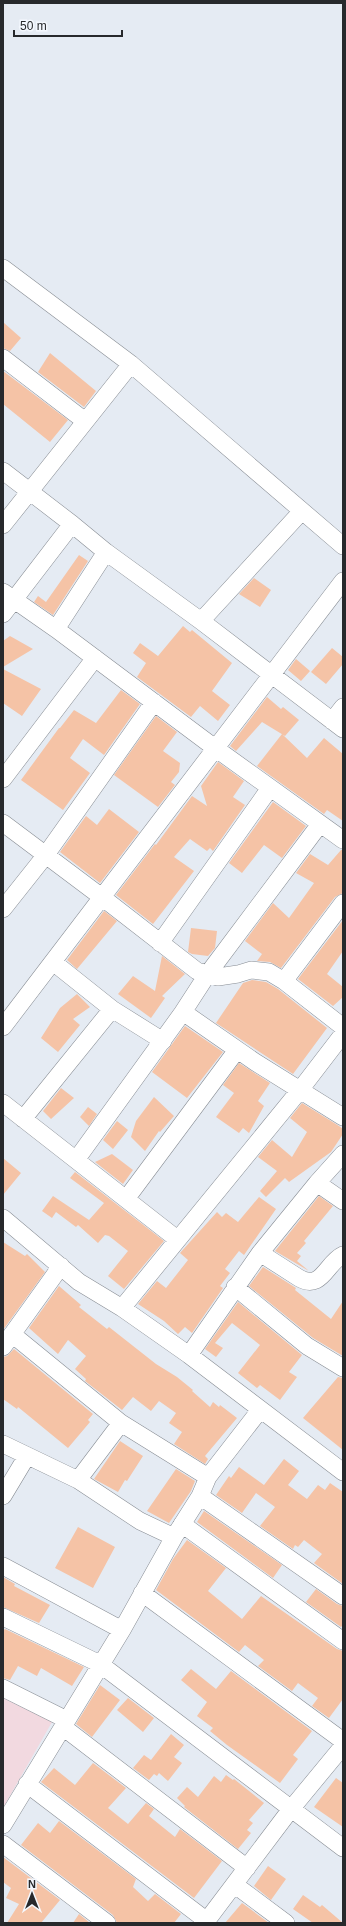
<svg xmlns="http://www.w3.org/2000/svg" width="346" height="1926" font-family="Helvetica,sans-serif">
	<rect width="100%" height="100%" fill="#e5ebf3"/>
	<path fill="#f2d9e0" d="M3,1698L52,1722L3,1808Z"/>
	<path fill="#f5c3a6" d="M3,322L21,338L10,351L3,348Z
		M50,353L96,391L84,407L38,372Z
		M3,371L68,420L50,442L3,404Z
		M79,555L88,561L53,615L34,602L38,596L46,602Z
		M254,578L271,590L260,607L239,594Z
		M183,626L190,632L192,630L232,663L212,691L230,705L218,721L200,706L191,717L137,677L146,663L133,653L140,643L158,656Z
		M10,636L33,649L3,667V641Z
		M332,648L343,657V664L326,684L311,672Z
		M296,659L310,671L301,681L288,670Z
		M3,669L41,689L22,716L3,703Z
		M121,690L140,704L104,755L83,739L70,758L90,773L63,810L21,780L59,728H60L74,710L96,723Z
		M267,697L281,709L283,707L299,720L285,736L262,722L236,751L230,746Z
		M156,716L177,732L163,751L180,763L179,772L171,782L175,785L158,807L114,775Z
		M282,734L307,758L324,738L343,754V821L327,810L324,814L257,766Z
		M218,762L244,781L233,797L245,805L213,851L210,848L207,851L190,839L174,857L194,871L153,924L116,895L155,844L156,845L192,796L207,806L201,786Z
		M273,802L306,826L282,858L264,845L242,873L229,863Z
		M109,809L139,832L100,883L60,852L86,816L97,825Z
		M341,850H343V893L335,897L281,968L270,962L257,961L262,954L245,941L273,903L289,918L314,883L296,873L310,854L328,865Z
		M104,911L117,921L77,969L67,960Z
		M343,920V951L327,974L343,987V997L333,1006L298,979Z
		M191,928L217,931L215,948L208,956L192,954L188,952Z
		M162,956L185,974L162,996L165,998L151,1018L118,994L133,976L155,991Z
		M252,980L266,982L278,989L327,1028L293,1074L216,1023L243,983Z
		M77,994L90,1007L73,1019L80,1025L58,1052L41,1038L60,1008Z
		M185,1026L223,1052L187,1098L152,1072Z
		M239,1063L270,1083L258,1101L264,1106L249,1133L243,1128L239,1133L216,1117L234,1093L223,1085Z
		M61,1088L74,1098L51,1119L43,1111Z
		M154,1097L174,1116L160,1132L159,1131L145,1151L131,1137L136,1121Z
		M302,1103L339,1126L343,1129V1134L331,1152L289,1182L285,1178L266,1197L260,1191L277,1171L258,1157L272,1140L292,1157L307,1132L290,1118Z
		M88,1107L97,1114L89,1126L80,1117Z
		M117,1121L128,1130L113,1149L103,1140Z
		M112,1154L133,1170L123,1184L95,1162Z
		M3,1158L21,1173L3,1195Z
		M75,1172L164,1241L124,1289L108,1276L128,1251L109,1236L105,1235L98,1243L78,1225L76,1227L56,1212L52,1218L42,1211L53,1196L89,1220L104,1203L70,1178Z
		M319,1196L333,1206L304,1241L306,1243L297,1253L301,1256L297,1261L309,1271L275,1251Z
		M259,1197L276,1209L244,1255L239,1251L225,1269L230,1273L220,1286L223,1288L192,1333L185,1327L178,1334L164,1321L138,1304L157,1281L166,1288L188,1260L180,1253L217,1212L222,1217L226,1213L238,1222Z
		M3,1242L25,1256L27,1254L45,1272L3,1330Z
		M263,1267L296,1288L295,1290L331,1319L343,1301V1356L313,1338L249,1286Z
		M59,1286L81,1305L79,1307L107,1329L109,1327L156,1364L177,1377L193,1390L192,1391L210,1407L213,1402L219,1407L220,1405L237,1418L205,1456L208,1459L205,1464L174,1444L182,1432L169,1423L176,1413L159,1401L151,1411L133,1397L122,1410L85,1381L86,1379L75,1369L86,1356L68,1340L58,1354L29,1328Z
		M238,1302L302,1355L289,1372L297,1377L280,1400L260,1385L257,1388L238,1373L260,1345L232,1323L215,1343L223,1348L216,1357L205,1349Z
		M14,1349L93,1414L88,1420L90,1422L68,1448L18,1407L17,1409L3,1399V1357L7,1356Z
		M338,1377L343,1378V1450L303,1418Z
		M120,1441L143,1456L127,1481L125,1480L118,1492L94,1479Z
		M284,1459L299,1471L288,1485L307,1499L318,1485L325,1490L330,1483L343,1492V1584L314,1563L322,1554L304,1540L298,1547L295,1545L293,1549L260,1526L275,1507L256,1493L242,1513L216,1495L229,1476L231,1478L239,1467L264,1485Z
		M176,1469L195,1481L191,1491L169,1523L147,1511Z
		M204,1511L282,1565L273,1578L197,1522Z
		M78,1527L115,1547L93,1588L55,1568Z
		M187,1540L226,1568L208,1591L242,1619L261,1596L337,1649L343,1651V1699L329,1718L312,1706L318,1698L298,1683L292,1691L258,1666L264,1660L245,1645L239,1652L156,1590L173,1559Z
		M3,1577L15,1584L14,1586L50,1605L39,1623L3,1607Z
		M316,1589L337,1604L343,1606V1625L341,1627L306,1602Z
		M5,1629L84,1667L72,1686L41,1668L37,1676L18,1666L10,1680L3,1678V1631Z
		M191,1669L216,1689L231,1671L312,1731L293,1755L298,1759L280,1783L227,1745L210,1731L213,1728L197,1716L207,1702L181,1680Z
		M100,1685L120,1700L92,1737L76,1724Z
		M128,1698L154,1718L143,1732L117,1710Z
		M171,1734L184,1745L174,1757L182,1763L168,1781L159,1773L157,1776L154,1774L149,1780L133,1768L144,1755L151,1760Z
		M93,1763L126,1788L108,1808L128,1824L146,1803L154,1809L149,1816L175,1837L180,1829L222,1861L194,1898L41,1782L54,1768L75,1785Z
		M226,1775L233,1780L234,1779L264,1803L249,1820L253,1823L247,1830L251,1833L238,1849L184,1807L185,1806L177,1798L187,1787L198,1797L214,1776L221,1782Z
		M336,1778L343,1783V1827L314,1807Z
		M59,1821L136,1879L133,1887L148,1901L155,1894L181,1914L174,1923H117L113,1915L21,1845L38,1823L50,1833Z
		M3,1857L60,1900L41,1923H7L19,1904L6,1898L11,1888L3,1882Z
		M268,1866L286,1879L271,1900L254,1886Z
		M303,1895L320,1907L322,1905L343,1923H313L293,1909Z
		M242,1903L269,1923H225Z
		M79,1914L90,1923H73Z"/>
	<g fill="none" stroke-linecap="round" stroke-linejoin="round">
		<g stroke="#888d94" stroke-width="18">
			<path id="minor" d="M3,268L131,364L343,546
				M3,358L85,421
				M3,471L72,524L106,552L201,621L343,729
				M3,525L131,364
				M3,592L56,629L215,748L343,840
				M3,614L72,524
				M201,621L302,511
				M56,629L106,552
				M332,721L343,707
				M3,779L95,658
				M3,823L103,898L197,971L218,977L238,974L251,970L269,972L284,981L343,1027
				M3,909L45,856L154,702
				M160,943L270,788
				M53,962L112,1009L163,1041
				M284,981L343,903
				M183,1012L255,1062L343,1117
				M3,1027L343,581
				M3,1103L177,1239
				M23,1119L112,1009
				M76,1160L183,1012L207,975L320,824
				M317,1183L343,1201
				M126,1199L237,1050
				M3,1218L79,1282L122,1308L189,1355L343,1472
				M260,1253L299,1278C322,1291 326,1263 343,1255
				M235,1287L307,1346L343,1368
				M122,1308L300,1090L343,1034
				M12,1334L121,1423L208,1477
				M3,1347L61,1266
				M189,1355L260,1253L317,1183L343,1154
				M3,1444L78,1480L140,1521L174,1537
				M78,1480L121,1423
				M3,1496L27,1456
				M200,1496L343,1596
				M182,1524L343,1641
				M3,1566L122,1630
				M142,1593L343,1741
				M3,1617L100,1664L343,1848
				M3,1688L67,1720
				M63,1727L247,1868
				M27,1784L207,1921
				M3,1825L122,1630L174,1537L200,1496L208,1477L260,1410
				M3,1844L107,1923
				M235,1885L286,1923
				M205,1923L291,1809L343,1746"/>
		</g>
		<use href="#minor" stroke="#fff" stroke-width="17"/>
	</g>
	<rect width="346" height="1926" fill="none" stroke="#27292c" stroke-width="8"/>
	<g transform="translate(32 1894)" stroke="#f4f8fe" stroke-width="3" paint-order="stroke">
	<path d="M0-3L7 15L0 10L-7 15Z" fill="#27292c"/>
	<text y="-6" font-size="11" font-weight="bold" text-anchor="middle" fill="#27292c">N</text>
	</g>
	<path d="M14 30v6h108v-6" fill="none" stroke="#27292c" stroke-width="2"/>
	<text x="20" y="30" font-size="12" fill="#27292c" stroke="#f4f8fe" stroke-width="3" paint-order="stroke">50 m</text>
</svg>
